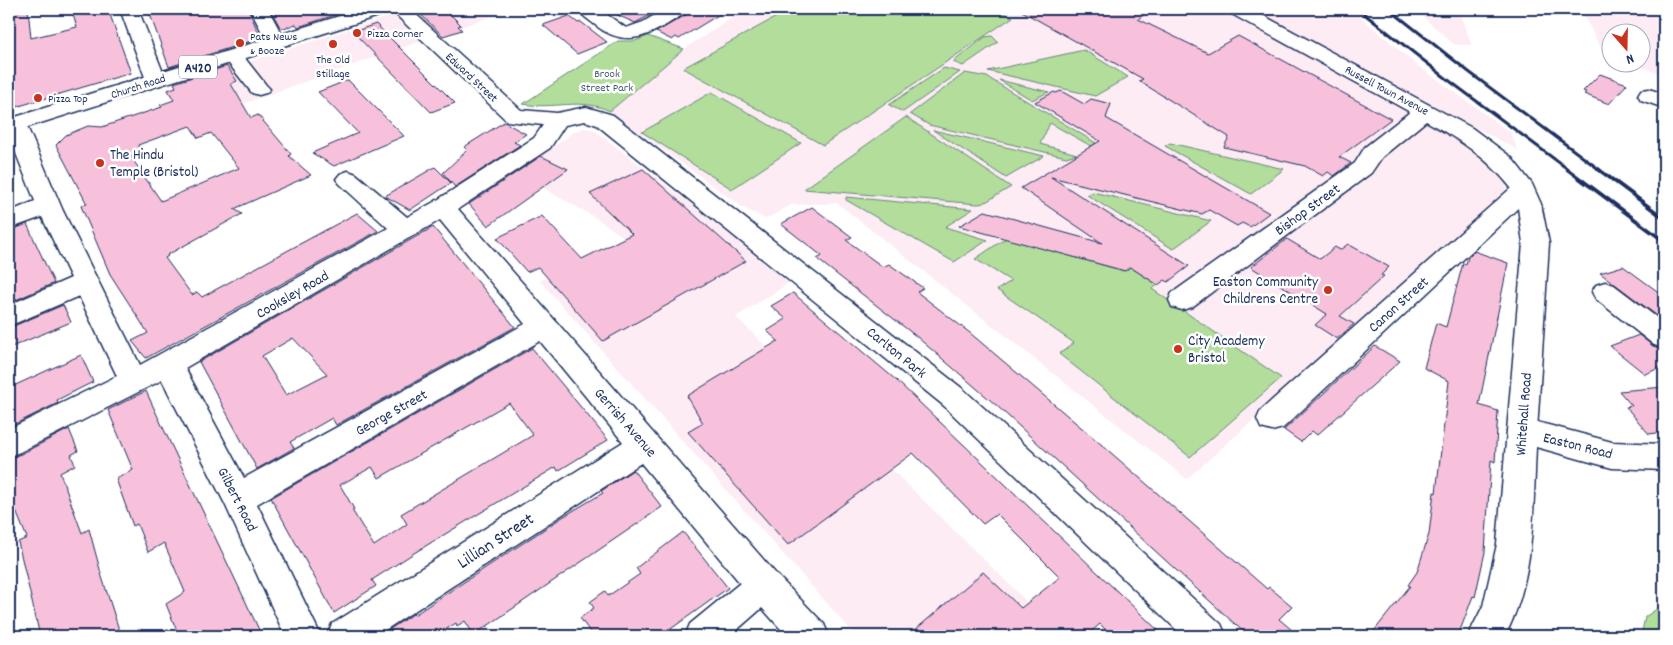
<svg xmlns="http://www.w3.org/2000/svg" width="1673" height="645" font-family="Dekko,sans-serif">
	<rect width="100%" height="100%" fill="#fff"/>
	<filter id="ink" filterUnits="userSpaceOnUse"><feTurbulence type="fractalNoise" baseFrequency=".02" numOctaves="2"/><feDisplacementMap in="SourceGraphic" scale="10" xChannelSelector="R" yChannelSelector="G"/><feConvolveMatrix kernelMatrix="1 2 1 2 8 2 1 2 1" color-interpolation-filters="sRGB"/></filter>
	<g filter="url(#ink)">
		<path fill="#fdecf4" d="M412,9H513L219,112L179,110L166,89Z
			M746,9H1220L1429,123L1482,155L1505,176L1507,194L1187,479L837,203L791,205L766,219L742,207L610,111L684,49Z
			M1250,9H1351L1417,65L1510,132L1518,150Z
			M1414,9H1458L1472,45H1455Z
			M1580,9H1664V75L1631,63L1640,62V32H1610V55L1603,52Z
			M583,128L593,129L691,204L789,283L736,317L1062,636H856L540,281L624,237L591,215L516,173L574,132Z"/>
		<path fill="#b2dd9b" stroke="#66867c" d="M791,9H994L1013,17L823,145L683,68Z
			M648,36L684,49L610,111C580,97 555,110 523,104L618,41H635Z
			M992,36L998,42L963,66L953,62L985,37Z
			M1084,50L1128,77L1095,96L988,71Z
			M944,68L960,72L903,112L889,105Z
			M965,73L987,77L1096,143L1091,146L1050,123L1040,144L1077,154L1066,157L929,125L910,114Z
			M999,80L1049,92L1032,100Z
			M712,92L801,143L732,189L642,132Z
			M906,117L1011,187L984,203L978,204L804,189Z
			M933,130L1044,156L1006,178Z
			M1170,143L1284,169L1251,194L1165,146Z
			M1093,192L1211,221L1173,249L1087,195Z
			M846,197L973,209L945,227L988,240L954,262L846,200Z
			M1006,238L1124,271L1130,267L1158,285L1152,289L1281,378L1190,457L1059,354L1074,343L997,290L1011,281L975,259Z
			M1664,604V636H1641L1645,617Z"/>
		<path fill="#f7c1db" stroke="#1b2f5e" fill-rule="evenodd" d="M28,9L31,38L77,27L71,9H108L131,73L9,109V13Z
			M148,9H248L261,38L169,67Z
			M270,9H349L344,12L298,27L296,24L281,29Z
			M415,9H445L461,25L458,26L462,30L443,36Z
			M604,9H662L635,23Z
			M689,9H728L679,39L676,37L672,40L656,32L686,15Z
			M1018,9H1152L1138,19L1208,53L1238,36L1391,119L1339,157L1351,163L1334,176L1328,172L1323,176L1305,166L1224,147L1229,137L1139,81L1143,79Z
			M569,16L578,23L581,22L607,42L577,54L543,25Z
			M376,24L455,103L431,112L353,32Z
			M227,66L237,81L231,84L251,118L258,115L291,154L289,156L311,175L234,209L242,214L167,255L168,256L165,258L192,295L197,292L202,297L357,213L378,231L146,358L132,341L148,333L110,274L81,206L87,204L56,145L66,135L88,126L102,127L162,107L160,105L174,100L168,90L176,87L174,83ZM190,126L198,138L211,133L239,168L161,201L131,157L143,152L138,145Z
			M1600,74L1627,84L1609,104L1584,94L1586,92L1583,91Z
			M348,80L404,136L334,166L312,153L358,133L318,92Z
			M1061,91L1084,104L1091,99L1111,104L1106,118L1269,213L1250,227L1242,223L1237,226L1209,210L1202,214L1051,177L1189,266L1168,282L1165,280L1158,285L1130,267L1125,271L959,226L985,211L1102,243L1021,188L1100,141L1035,102L1054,92L1056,93Z
			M504,122L526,134L514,142L520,145L455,187L443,173L467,150L464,147Z
			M541,156L568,169L488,226L469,204Z
			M435,167L451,183L410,210L385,196Z
			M643,169L746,261L603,341L538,267L527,272L497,238L542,216L582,259L632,234L590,194Z
			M812,207L852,237L846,240L883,267L889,264L923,288L917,292L970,333L1102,445L1267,589L1269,587L1292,606L1279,619L1299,636H1248L996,405L917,337L817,259L822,256L781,224Z
			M27,224L54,283L9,303V231Z
			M433,227L515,327L336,425L332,418L290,442L294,448L257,469L199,362ZM293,338L327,374L286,395L262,356Z
			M1287,239L1320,259L1335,247L1340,250L1348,244L1389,267L1381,275L1384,276L1340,316L1354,324L1337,339L1315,325L1327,314L1251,267Z
			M1474,251L1508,263L1479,405L1498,411L1495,462L1491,460L1485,552L1475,597L1473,596L1458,636H1370L1410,586L1408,585L1417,572L1429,534L1434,492L1436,493L1449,381L1424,368L1436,323L1446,327L1463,263L1466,264L1468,257Z
			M1623,266L1664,296V321L1600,273Z
			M793,293L896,380L1164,636H1112L1100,624L1086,636H908L983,572L1021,608L1060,577L997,514L983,524L913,453L788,545L688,432L703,423L687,396L778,341L767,331L786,319L771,306Z
			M63,305L71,322L9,348V328Z
			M1639,335L1653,346L1664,350V366L1645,374L1610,346Z
			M1375,346L1400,361L1317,435L1312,431L1301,442L1284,430Z
			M532,348L608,440L558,471L556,467L414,553L372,580L376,586L334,613L271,498ZM509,403L533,435L401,514L407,524L374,546L352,510L354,509L340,485L372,467L379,478Z
			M81,355L93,382L57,400L58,403L9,427V388Z
			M1664,387V432L1649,434L1626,407L1632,406L1619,391Z
			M146,391L158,417L262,636H179L166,604L185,592L164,543L148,552L137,524L133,526L116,479L133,470L108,410Z
			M69,429L78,451L71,455L75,465L60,473L82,533L89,529L102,577L121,636H40L18,542L27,538L9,494V458L21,454Z
			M633,470L662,507L474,635L465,621L457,626L456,623L436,636H379L413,614L414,615L561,518L603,493L601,491Z
			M683,532L728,588L661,636H593L580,618L594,608L590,602L605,591L608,596L640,574L636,568Z"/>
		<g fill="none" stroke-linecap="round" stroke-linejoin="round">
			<g stroke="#1b2f5e" stroke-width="3">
				<path id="minor" d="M120,9H138L166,80L163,84L156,86L149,84L146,80Z
					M250,9H268L286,42L283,46L276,48L269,46Z
					M390,9H410L521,110L557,113L586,107L613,115L963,389L1221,624L1226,636H1183L943,405L597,125L585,121L565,125L550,148L458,209L776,574L824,624L829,636H787L762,608L730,636H685L690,624L740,583L641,463L376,636H327L332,624L623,442L540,341L257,504L321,636H285L225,504L162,380L20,452L9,456V429L117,376L79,296L9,326V305L71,278L42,217L9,229V212L35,201L9,136V119L15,117L23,119L26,124L63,211L140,365L388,228L340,184L336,179L340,174L348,171L356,174L407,217L434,202L534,138L543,125L507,121ZM440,220L525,324L244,478L185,368Z
					M578,9H599L626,28L643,22L665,9H687L685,13C654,33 628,52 594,24C589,20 581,15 578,9Z
					M1228,9H1251L1472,128L1511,157L1532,184L1541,204L1549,243L1537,431L1533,440L1522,444L1511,440L1507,431L1523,243L1518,208L1283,428L1272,431L1261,428L1257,419L1261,410L1511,188C1487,157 1460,140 1426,121L1382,157L1371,173L1192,307L1182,310L1172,307L1169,300L1172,293L1355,163L1365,147L1410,112L1230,13Z
					M233,50L240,52L266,85L270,89L266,93L259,95L252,93L226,60L223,56L226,52Z
					M1649,89L1664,94V108L1641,100L1638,95L1641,90Z
					M1605,282L1614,285L1664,323V348L1654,345L1596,299L1592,292L1596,285Z"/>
			</g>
			<g stroke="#1b2f5e" stroke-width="3">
				<path id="major" d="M362,9H390L388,13L9,133V119Z
					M1522,418L1612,442L1664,444V470L1612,468L1536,447C1533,510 1535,579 1505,636H1468L1483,606L1497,544L1507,431L1511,422Z"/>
			</g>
			<use href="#minor" fill="#fff" fill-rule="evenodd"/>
			<use href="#major" fill="#fff" fill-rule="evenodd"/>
			<path stroke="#1b2f5e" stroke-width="3" d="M1358,9L1451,82L1569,170
				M1389,9L1469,72L1600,170"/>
			<path stroke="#1b2f5e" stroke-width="4" d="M1567,169L1664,241
				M1598,169L1664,218"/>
		</g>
	</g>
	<g fill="#c8321e" stroke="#fff" stroke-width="2">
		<circle cx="357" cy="33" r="5"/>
		<circle cx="240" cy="43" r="5"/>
		<circle cx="333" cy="44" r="5"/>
		<circle cx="38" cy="98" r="5"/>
		<circle cx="100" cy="163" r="5"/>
		<circle cx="1328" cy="290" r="5"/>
		<circle cx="1178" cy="349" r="5"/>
	</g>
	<g text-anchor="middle" stroke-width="5" stroke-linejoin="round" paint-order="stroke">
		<g font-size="12" fill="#1b2f5e" stroke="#fff" text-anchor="start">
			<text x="367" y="37">Pizza Corner</text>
			<text x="250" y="40">Pats News<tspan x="250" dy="14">&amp; Booze</tspan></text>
			<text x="333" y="63" text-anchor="middle">The Old<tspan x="333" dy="14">Stillage</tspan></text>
			<text x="48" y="102">Pizza Top</text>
		</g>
		<g font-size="12" fill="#415a6d" stroke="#fff">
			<text x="607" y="77">Brook<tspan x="607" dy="14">Street Park</tspan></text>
		</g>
		<g font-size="12" fill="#1b2f5e" stroke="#fff">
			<text transform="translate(472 77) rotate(43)" y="4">Edward Street</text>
			<text transform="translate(138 86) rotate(-18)" y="4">Church Road</text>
			<text transform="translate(1387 90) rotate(28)" y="4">Russell Town Avenue</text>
		</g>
		<rect fill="#fff" stroke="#5f6d8e" stroke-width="1" x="179" y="55.5" width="38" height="23" rx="4"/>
		<g font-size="14" font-weight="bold" fill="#1b2f5e">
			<text x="198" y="72">A420</text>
		</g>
		<g font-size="15" fill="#1b2f5e" stroke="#fff" text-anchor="start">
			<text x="110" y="159">The Hindu<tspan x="110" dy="17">Temple (Bristol)</tspan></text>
			<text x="1318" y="286" text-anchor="end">Easton Community<tspan x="1318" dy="17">Childrens Centre</tspan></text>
			<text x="1188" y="345">City Academy<tspan x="1188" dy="17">Bristol</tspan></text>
		</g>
		<g font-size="15" fill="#1b2f5e" stroke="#fff">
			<text transform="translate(1307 209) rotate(-36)" y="5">Bishop Street</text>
			<text transform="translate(292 294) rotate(-30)" y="5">Cooksley Road</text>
			<text transform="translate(1398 304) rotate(-42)" y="5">Canon Street</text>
			<text transform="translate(897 352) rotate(39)" y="5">Carlton Park</text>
			<text transform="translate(391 412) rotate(-29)" y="5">George Street</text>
			<text transform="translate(1523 414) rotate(-86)" y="5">Whitehall Road</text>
			<text transform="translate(626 422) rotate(49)" y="5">Gerrish Avenue</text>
			<text transform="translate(1578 445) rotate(14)" y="5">Easton Road</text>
			<text transform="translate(238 499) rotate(63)" y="5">Gilbert Road</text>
		</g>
		<g font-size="18" fill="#1b2f5e" stroke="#fff">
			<text transform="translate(495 540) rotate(-33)" y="6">Lillian Street</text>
		</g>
	</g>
	<rect width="1673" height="645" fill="none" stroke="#fff" stroke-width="30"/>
	<rect x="15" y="15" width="1643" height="615" fill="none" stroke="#1b2f5e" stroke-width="2" filter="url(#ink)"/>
	<g transform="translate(1626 48) rotate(160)"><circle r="24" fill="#ffffff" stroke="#a4acbf"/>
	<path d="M0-4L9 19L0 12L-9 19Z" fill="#c8321e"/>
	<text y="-8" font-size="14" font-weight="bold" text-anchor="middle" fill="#1b2f5e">N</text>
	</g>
</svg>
